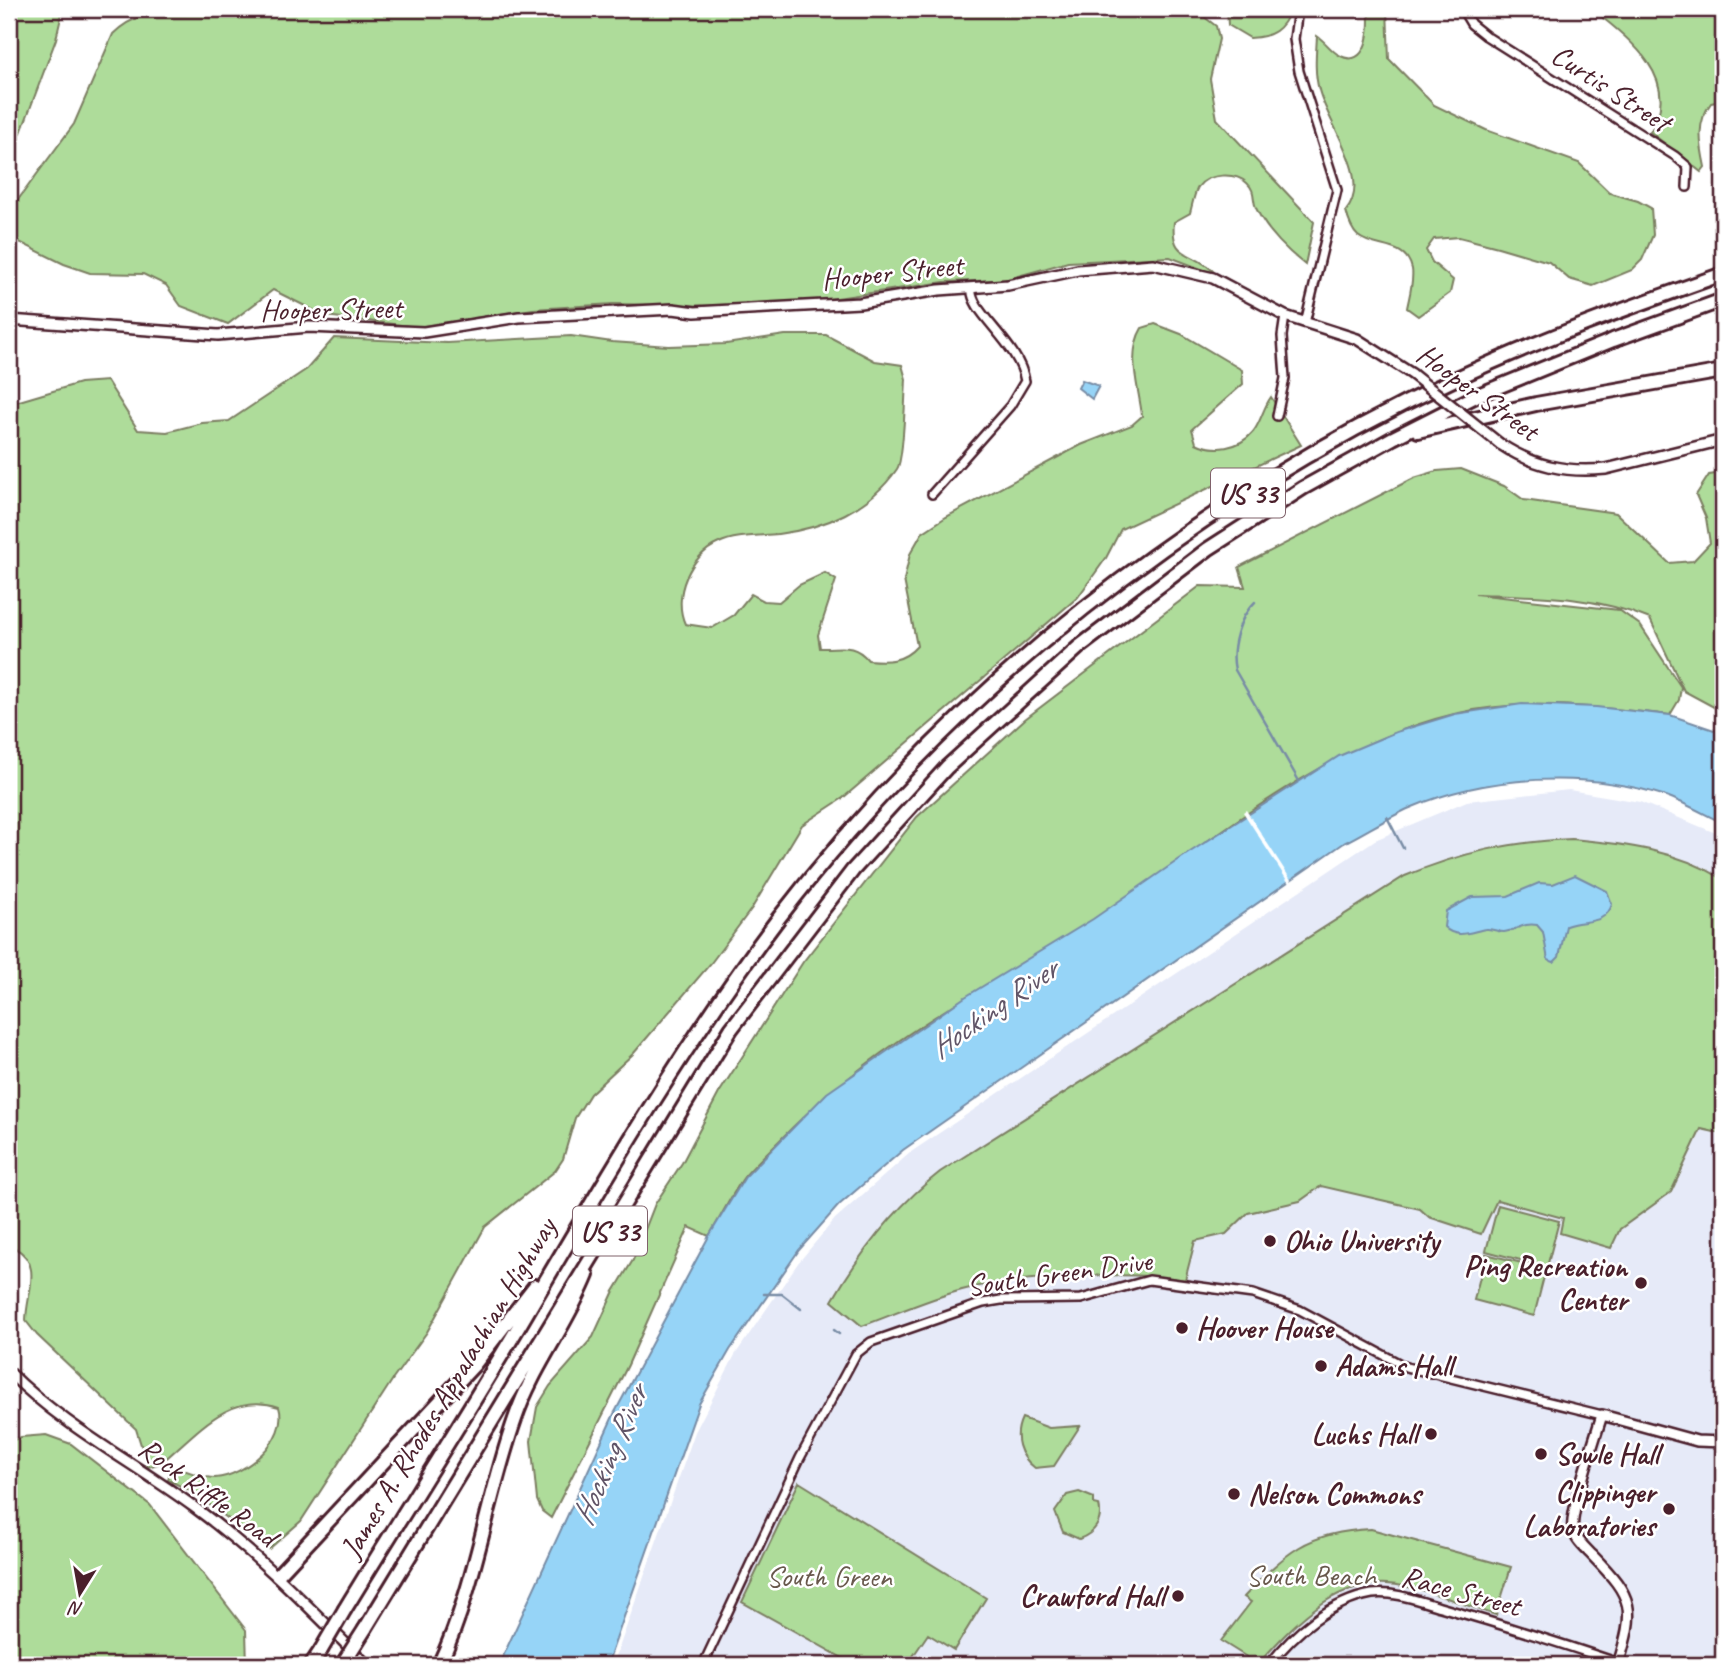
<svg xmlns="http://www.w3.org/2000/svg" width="1732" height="1674" font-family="Caveat,sans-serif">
	<rect width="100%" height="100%" fill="#fff"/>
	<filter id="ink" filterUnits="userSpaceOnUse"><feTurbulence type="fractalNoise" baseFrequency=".0143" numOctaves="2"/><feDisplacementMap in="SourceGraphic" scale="14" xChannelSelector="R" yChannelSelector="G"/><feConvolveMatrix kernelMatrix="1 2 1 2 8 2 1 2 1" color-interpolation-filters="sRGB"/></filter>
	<g filter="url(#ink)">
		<path fill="#e6eaf8" d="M1569,790L1640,802L1723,836V1665H613L695,1432L735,1355L798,1263L835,1219L911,1152L1375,840L1467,801Z"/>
		<path fill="#aedc9a" stroke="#7c7e62" stroke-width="2" d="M9,9H63L56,39L9,165Z
			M204,9H1194L1216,26L1219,39L1210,79L1217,119L1314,222L1305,265C1286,250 1266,230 1256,208C1252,199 1256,191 1247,183C1235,172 1208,173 1198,187C1194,194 1192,206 1190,213L1174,222C1170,261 1194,249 1217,275L1170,257L1068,262L1004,280L944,282L817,301L715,306L613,304L533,309L418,327L325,316L273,290L228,324L181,306L166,285L143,274L90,273L64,264L9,237V212L74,124L113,34C148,0 171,25 204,9Z
			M1227,9H1291C1283,30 1272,37 1250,38L1228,25Z
			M1368,9H1387L1389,59L1434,105L1486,130L1579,163L1610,193L1638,201L1651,208L1653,235L1642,260L1632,270L1593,286L1569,279L1549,262L1498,247L1459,237L1434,239L1426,250L1432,262L1453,280L1450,293L1418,316L1407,308C1409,297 1414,281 1412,269C1406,241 1375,250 1358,236C1351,230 1348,219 1346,211C1373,178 1328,125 1319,90C1314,72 1316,54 1317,36C1325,41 1331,51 1339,55C1368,71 1371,26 1368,9Z
			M1591,9H1723V104L1722,101L1711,103C1696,122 1700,144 1705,167L1701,172L1650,132C1684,81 1629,37 1591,9Z
			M1155,324L1181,334L1242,370L1243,384L1192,429L1196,443C1214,452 1239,449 1253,432C1261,422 1263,408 1271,397L1301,445L1121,529L1106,558L1078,597L843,798L802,825L752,908L711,963L634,1053L590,1094L575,1118L563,1159L555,1171L485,1227L427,1332L393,1379L301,1521L269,1549L191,1491L168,1480L171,1467C186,1469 200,1478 215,1478C245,1476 289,1439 279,1407C229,1390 196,1434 161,1463L148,1467L136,1429L37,1335L26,1321C26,1294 44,1264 15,1248L9,1250V404L80,383L107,381L138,430L167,432L202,423L229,421L307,369L334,338L447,343L571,336L612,342L669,346L726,344L785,335H826L875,361L902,365L906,379C905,394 904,460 897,469C870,509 824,528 778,534C760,536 735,535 719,543C690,555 672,596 685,624L712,628L734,615L751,594L764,601L779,602L799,585L825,573L836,580L818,635L820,648C840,649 853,642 868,660C887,662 903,662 917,646L904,580L910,554L922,533L946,517L1081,445L1132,425L1142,416C1139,387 1126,355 1142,328Z
			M1461,469L1504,486L1524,500L1616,513L1669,563L1693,561L1710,543L1706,518L1696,495L1709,475L1723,473V712L1684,691L1650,619C1593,595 1535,596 1475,594L1619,610L1640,625L1681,687L1679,700L1670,715C1599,707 1525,697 1454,714C1315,748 1210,845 1093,920C985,987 869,1047 780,1140C768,1152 755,1164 744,1177C731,1195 721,1217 709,1236L689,1227L628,1365L551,1518L542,1511L537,1500L531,1441L537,1407L550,1386L593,1337L613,1293L633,1260L655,1204L682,1163L719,1093L803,962L917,817L1025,719L1200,586L1245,587L1239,567L1414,478L1437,471Z
			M1572,839C1626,844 1676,850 1723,879V1134L1701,1129L1671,1192L1620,1229L1611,1248L1560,1233L1563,1218L1497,1200L1481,1234L1429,1217L1420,1209L1321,1186L1300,1201L1248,1213L1226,1234L1195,1241L1185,1280C1133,1271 1015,1276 962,1290C928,1299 895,1314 862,1326L832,1301C861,1251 895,1207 940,1172L1405,876C1462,852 1510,842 1572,839Z
			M1498,1205L1559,1221L1547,1267L1486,1251Z
			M1486,1254L1546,1269L1534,1316L1474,1300Z
			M1022,1418L1049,1428L1080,1426L1054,1466L1035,1468C1019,1456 1013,1437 1022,1418Z
			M46,1435L71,1444L150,1505L246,1630L247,1665H9V1442L21,1437Z
			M799,1482L986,1598L954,1650L928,1634L907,1665H855L742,1602Z
			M1079,1492L1094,1498V1504L1099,1505C1103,1521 1095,1533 1079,1539L1063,1532L1055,1512L1067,1495Z
			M1371,1529L1511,1567L1496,1615C1462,1605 1423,1586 1387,1584C1332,1581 1291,1627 1258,1664L1221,1641L1251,1602L1244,1597C1286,1552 1307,1532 1371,1529Z"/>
		<path fill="#96d4f7" stroke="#788ca5" stroke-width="2" d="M1082,380L1099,386L1092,399L1078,388Z
			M1522,704L1596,707L1670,715L1723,733V823C1704,814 1685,803 1666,796C1586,770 1487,775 1410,808C1387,818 1366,832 1344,843L903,1150L839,1205L799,1250L730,1350L699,1404L607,1665H499L614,1414L709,1236L745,1177L827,1093L965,997L1093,919L1187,854L1339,756L1396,732L1455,714Z
			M1575,875L1607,891L1612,904C1606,926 1582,919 1566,926L1559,957L1554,962L1548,960L1543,932L1537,925C1523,922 1516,931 1504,932C1498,932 1492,928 1486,929C1472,931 1457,940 1444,927L1446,911L1472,897L1508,896L1539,883L1553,884Z"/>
		<path fill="#fff" d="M1246,810L1293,883L1290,885L1243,812Z"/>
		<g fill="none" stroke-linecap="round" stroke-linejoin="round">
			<path stroke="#788ca5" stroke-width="2.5" d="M1255,602C1239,617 1230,648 1235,670L1299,781
				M1387,817L1403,848
				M764,1294H782L801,1309
				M834,1330L839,1334"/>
			<g stroke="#4a1f2b" stroke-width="12">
				<path id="minor" d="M1298,9L1294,39L1299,71L1337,190L1305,323
					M1462,9L1471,24L1486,36L1675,156L1688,167L1687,187
					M1277,416L1285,378L1282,336L1285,316
					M932,494L1010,406L1025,381C1019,343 968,311 972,288
					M703,1665L800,1458L856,1354L871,1342L983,1303L1001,1300L1081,1299L1149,1280L1253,1294L1300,1310L1406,1367L1602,1415
					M1269,1665C1294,1633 1331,1601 1372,1594C1395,1591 1419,1601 1440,1607C1500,1624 1560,1643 1619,1663"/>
			</g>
			<g stroke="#4a1f2b" stroke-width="14">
				<path id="tertiary" d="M9,320L218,335L309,327L424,332L519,317L673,309L695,312L860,303L939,290L1008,285L1078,270L1153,264L1213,278L1285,316L1357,339L1412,374
					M1500,444C1533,466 1566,473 1606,469L1723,440
					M9,1372C63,1426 133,1462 194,1507C258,1554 311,1609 367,1665
					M1618,1665C1635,1608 1635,1599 1592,1555C1585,1548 1576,1540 1573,1530C1569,1514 1596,1435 1602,1415L1697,1441L1723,1442"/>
			</g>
			<g stroke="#4a1f2b" stroke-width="18">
				<path id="motorway" d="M1418,431L1536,404L1723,371
					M278,1575L473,1366L535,1286
					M345,1609C407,1507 472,1407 532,1304C609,1173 686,1041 778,919C954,689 1192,501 1455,379C1542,338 1633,306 1723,274
					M365,1629L731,1029L853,870L947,767L1079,647L1208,549L1303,488L1393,438L1478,395L1613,340L1723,300
					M311,1665L321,1650
					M439,1665C476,1587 486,1501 515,1419C532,1368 567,1325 587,1275"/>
			</g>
			<use href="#minor" stroke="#fff" stroke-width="7"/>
			<use href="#tertiary" stroke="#fff" stroke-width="9"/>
			<use href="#motorway" stroke="#fff" stroke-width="12"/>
			<g stroke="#4a1f2b" stroke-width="14" stroke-linecap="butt">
				<path id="tertiary-bridge" d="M1412,374L1500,444"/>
			</g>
			<g stroke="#4a1f2b" stroke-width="18" stroke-linecap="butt">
				<path id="motorway-bridge" d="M321,1650L345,1609
					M342,1665L365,1629"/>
			</g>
			<use href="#tertiary-bridge" stroke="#fff" stroke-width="9"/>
			<use href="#motorway-bridge" stroke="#fff" stroke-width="12"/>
		</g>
	</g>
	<g fill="#4a1f2b" stroke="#fff" stroke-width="2.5">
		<circle cx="1270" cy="1241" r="7"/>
		<circle cx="1641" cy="1283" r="7"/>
		<circle cx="1182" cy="1328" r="7"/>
		<circle cx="1321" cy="1366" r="7"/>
		<circle cx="1431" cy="1434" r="7"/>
		<circle cx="1541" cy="1454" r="7"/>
		<circle cx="1234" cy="1494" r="7"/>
		<circle cx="1669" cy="1509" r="7"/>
		<circle cx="1178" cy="1596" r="7"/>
	</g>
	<g text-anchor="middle" stroke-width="5" stroke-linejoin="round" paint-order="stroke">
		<g fill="#fff" stroke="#80626b" stroke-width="2">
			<rect x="1211" y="468.5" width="74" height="49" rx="5"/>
			<rect x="573" y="1206.5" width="74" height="49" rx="5"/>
		</g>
		<g font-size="28" font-weight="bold" fill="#4a1f2b">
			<text x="1248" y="503">US 33</text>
			<text x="610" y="1241">US 33</text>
		</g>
		<g font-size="30" fill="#4a1f2b" stroke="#fff">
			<text transform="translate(1611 88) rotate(33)" y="10">Curtis Street</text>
			<text transform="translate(892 272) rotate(-6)" y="10">Hooper Street</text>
			<text transform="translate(331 309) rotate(-1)" y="10">Hooper Street</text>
			<text transform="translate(1478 392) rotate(36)" y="10">Hooper Street</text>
			<text transform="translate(1059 1273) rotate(-8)" y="10">South Green Drive</text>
			<text transform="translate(448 1388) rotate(-59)" y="10">James A. Rhodes Appalachian Highway</text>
			<text transform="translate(208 1492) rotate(36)" y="10">Rock Riffle Road</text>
			<text transform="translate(1461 1591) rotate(15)" y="10">Race Street</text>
		</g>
		<g font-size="30" font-weight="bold" fill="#4a1f2b" stroke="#fff" text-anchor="start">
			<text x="1284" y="1251">Ohio University</text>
			<text x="1627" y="1276" text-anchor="end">Ping Recreation<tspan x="1627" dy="34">Center</tspan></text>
			<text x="1196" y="1338">Hoover House</text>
			<text x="1335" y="1376">Adams Hall</text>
			<text x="1417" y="1444" text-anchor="end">Luchs Hall</text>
			<text x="1555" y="1464">Sowle Hall</text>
			<text x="1655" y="1502" text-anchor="end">Clippinger<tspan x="1655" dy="34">Laboratories</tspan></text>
			<text x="1248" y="1504">Nelson Commons</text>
			<text x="1164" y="1606" text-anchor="end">Crawford Hall</text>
		</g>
		<g font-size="30" fill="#68584c" stroke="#fff">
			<text x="1311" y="1585">South Beach</text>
			<text x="829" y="1586">South Green</text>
		</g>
		<g font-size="32" font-style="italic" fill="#615568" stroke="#fff">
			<text transform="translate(993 1008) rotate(-35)" y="11">Hocking River</text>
			<text transform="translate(609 1455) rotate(-67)" y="11">Hocking River</text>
		</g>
	</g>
	<rect width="1732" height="1674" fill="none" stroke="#fff" stroke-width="35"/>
	<rect x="18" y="18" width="1697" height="1639" fill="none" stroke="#4a1f2b" stroke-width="2.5" filter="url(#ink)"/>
	<g transform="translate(80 1593) rotate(191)" stroke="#ffffff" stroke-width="5" paint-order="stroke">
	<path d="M0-5L12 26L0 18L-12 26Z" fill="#4a1f2b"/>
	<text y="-10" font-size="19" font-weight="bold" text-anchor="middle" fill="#4a1f2b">N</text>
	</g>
</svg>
